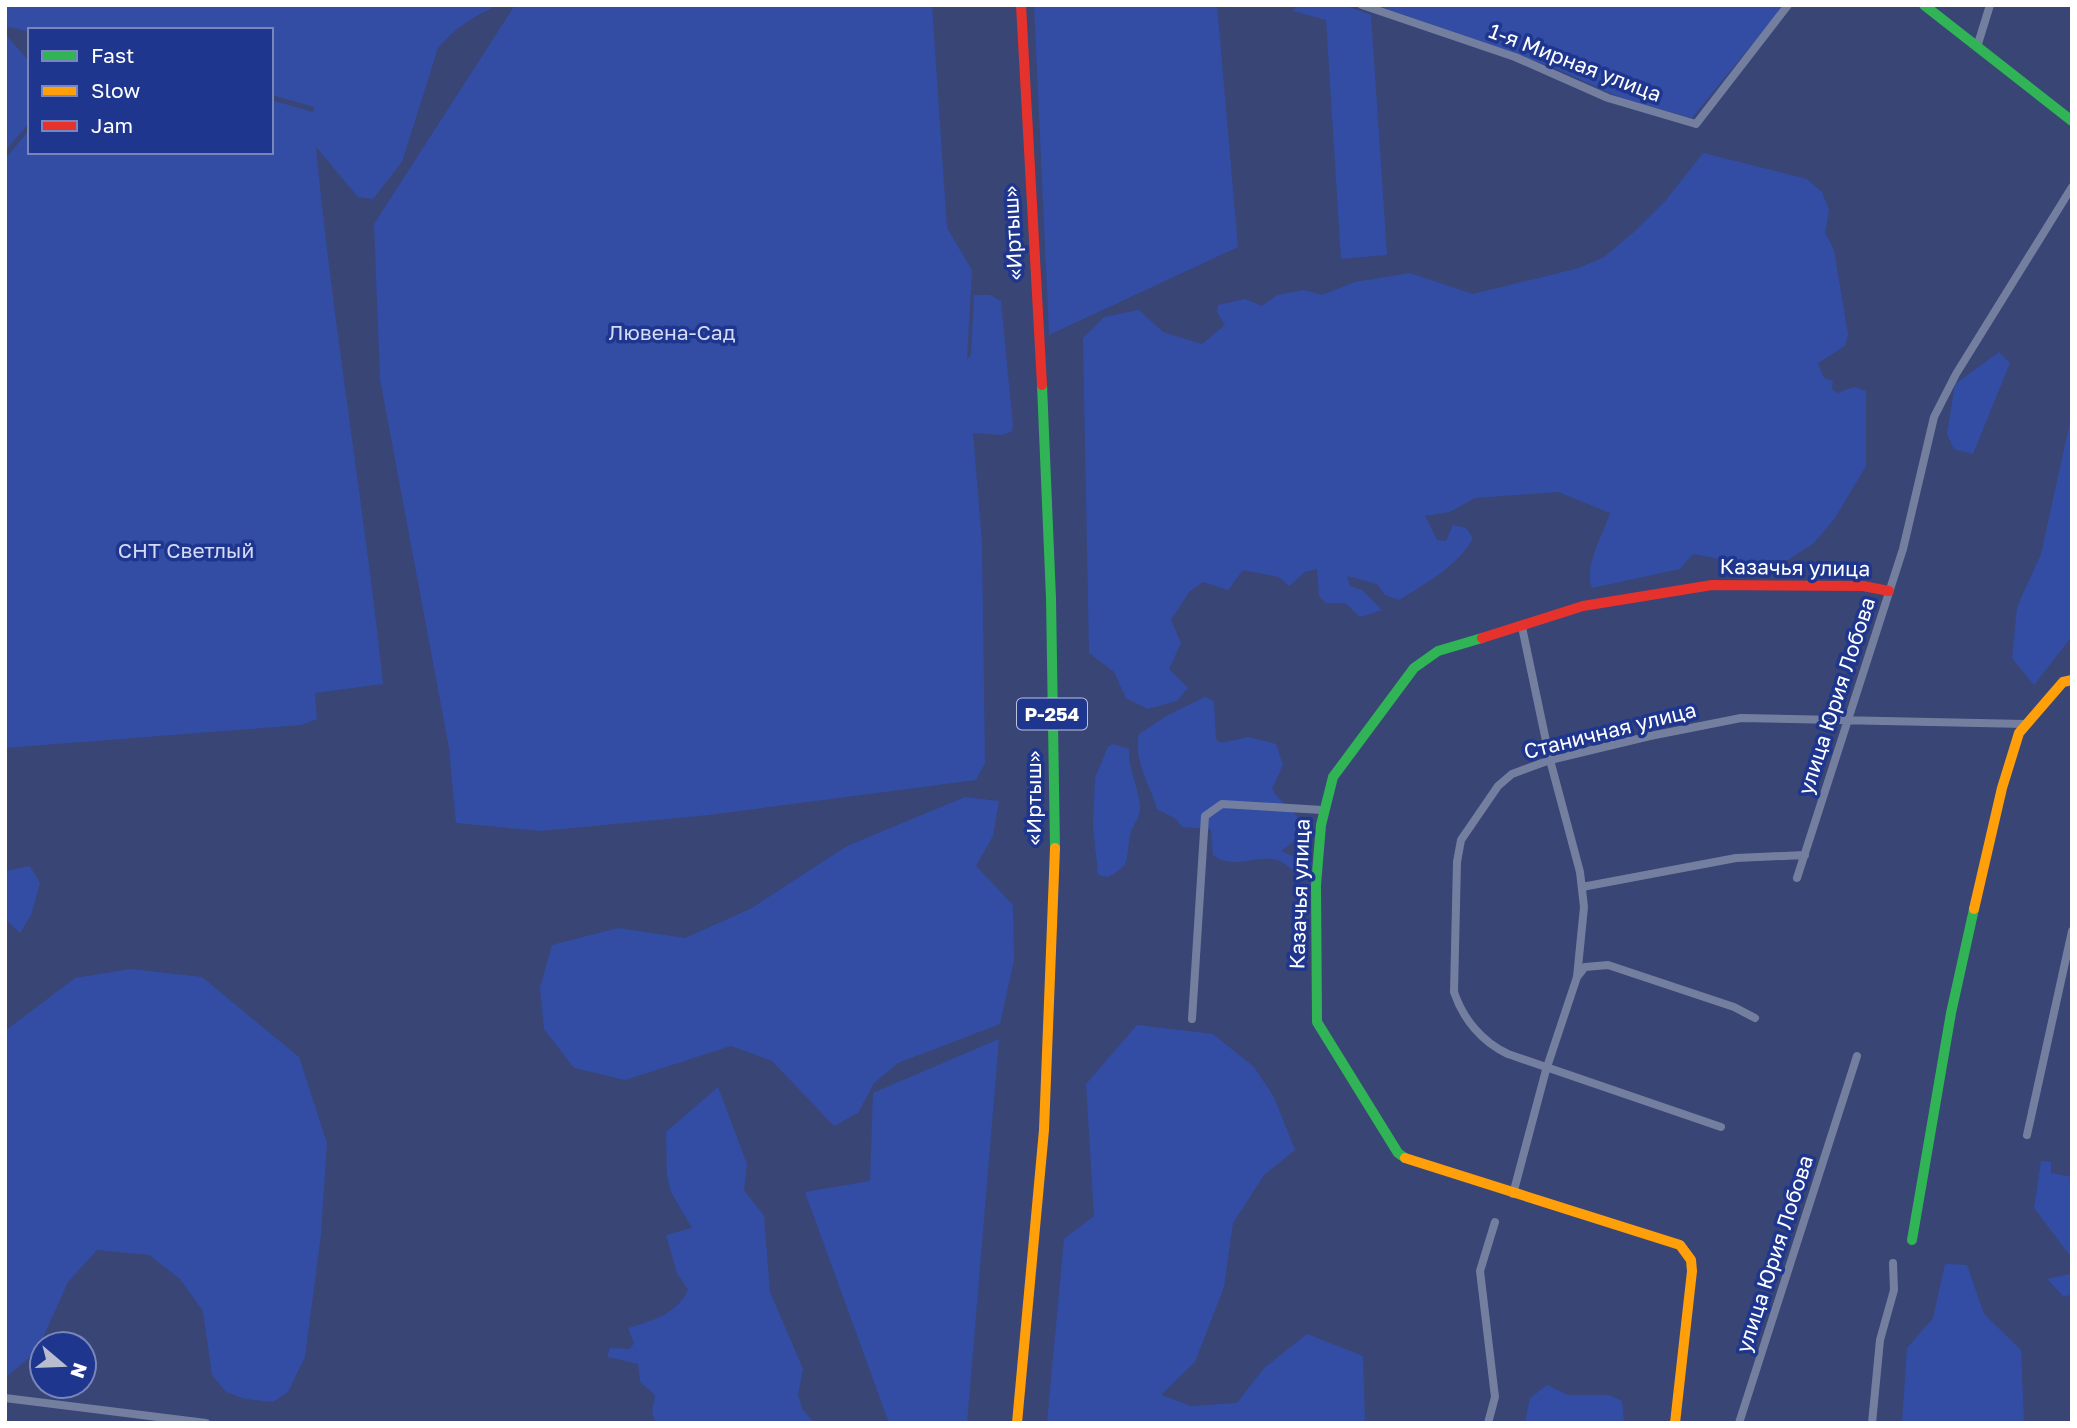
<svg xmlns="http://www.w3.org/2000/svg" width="2077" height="1428" font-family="'Golos Text',sans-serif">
	<rect width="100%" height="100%" fill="#384575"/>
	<path fill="#334da5" d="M5,5H499C475,15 455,28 438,48L402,162L373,199L358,197L316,147C333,327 364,504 383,684L315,693L317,719L301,725L5,748V159L30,129V152H271V100L313,112L314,107L271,95V30L30,32L5,26Z
		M515,5H932L947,228L972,270L967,359L971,355L974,295H990L1001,301L1013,427L1011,432L1002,435L973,433L982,543L985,763L976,780L709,815L541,831L456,823L449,748L380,379L374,224Z
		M1034,5H1217L1238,247L1049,335Z
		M1296,5H1344L1371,15L1387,255L1341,259L1326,20L1293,11Z
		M1376,5H1784L1692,118L1621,98L1552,67Z
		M6,35L30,62V122L5,151Z
		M1703,153L1807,179L1822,192L1829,210L1825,233L1834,250L1848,334L1845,346L1818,363L1824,378L1833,381L1832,389L1837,393L1855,387L1866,391V466L1835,518L1814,543L1788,560L1731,561L1693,554L1680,569L1592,588C1583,567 1604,533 1610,513L1558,492L1475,498L1450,512L1425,516L1437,540L1446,541L1453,525L1466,528L1473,538C1459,565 1425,584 1399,600L1385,595L1377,584L1347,576L1350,586L1362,590L1382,610L1360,617L1345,603H1326L1319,596L1317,569L1305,572L1289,586L1279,577L1243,570L1228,590L1203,582L1189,592L1171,620L1181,643L1169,669L1188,688L1177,701L1148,709L1126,698L1114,672L1089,653L1083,338L1104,317L1139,310L1163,332L1202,344L1225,325L1217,312L1218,305L1245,299L1262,306L1277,295L1304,290L1322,295L1355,282L1410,273L1473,294L1579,268L1604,257L1635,231L1666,200Z
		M1999,352L2010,363L1973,454L1954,449L1947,434L1955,384Z
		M2072,413V636L2034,685L2012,658L2017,607L2041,554Z
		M1205,697L1214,701L1216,739L1221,743L1249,737L1276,744L1283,765L1272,789C1280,803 1295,810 1302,824L1297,839L1281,851L1306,862L1307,872L1303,874C1291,872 1285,861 1274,859C1253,856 1233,870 1213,855L1211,829L1182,827L1176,819L1157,809C1150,784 1133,761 1139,734L1168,715Z
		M1113,744L1129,749C1128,771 1140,789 1140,810C1139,820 1131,827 1130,836C1125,859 1133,864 1108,877L1098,875L1093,825L1095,778L1108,747Z
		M965,797L999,801L993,836L976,866L1013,905L1014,960L1000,1024L898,1063L874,1083L858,1113L834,1126L772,1061L731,1046L625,1080L574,1068L544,1029L540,988L552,945L618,928L685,938L750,909L847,846Z
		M30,866L40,883L31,915L20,933L5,919V871Z
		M131,969L202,977L299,1057L327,1143L321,1234L305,1357L288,1392L273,1402L245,1399L226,1392L212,1375L203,1311L180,1279L149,1255L97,1250L68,1282L37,1351L5,1378V1031L75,978Z
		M1137,1025L1213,1034L1254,1067L1274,1097L1295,1150L1264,1175L1233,1223L1224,1287L1195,1362L1161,1395L1191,1406L1237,1403L1264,1368L1307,1334L1363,1356L1365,1423H1047L1064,1239L1094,1216L1086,1084Z
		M999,1039L967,1423H889L805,1192L870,1181L873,1093Z
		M718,1087L747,1164L744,1190L764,1216L770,1292L803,1369L798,1395L803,1410L814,1423H656L652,1413L655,1395L640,1382L638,1364L607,1357L610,1348L630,1349L634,1343L628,1328C652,1321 677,1314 688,1290L677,1273L666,1235L692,1228L671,1192L667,1175L666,1132Z
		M2041,1161L2051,1162V1173L2072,1177V1294L2064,1297L2047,1279L2070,1274L2071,1257L2034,1208Z
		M1945,1264L1967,1265L1984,1314L2021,1350L2024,1423H1902L1907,1348L1933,1318Z
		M1547,1385L1568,1395H1609L1622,1401L1624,1422L1525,1423L1530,1398Z"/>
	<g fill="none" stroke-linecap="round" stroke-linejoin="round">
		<path stroke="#747fa0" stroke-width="8" d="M1362,5L1515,57L1608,98L1696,124L1788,5
			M1977,47L1990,5
			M1797,878L1903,549L1934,417L1956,374L2072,187
			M1582,887L1736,858L1805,855
			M1577,977L1585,967L1608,965L1734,1007L1755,1018
			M1192,1019L1205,816L1222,804L1322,810
			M1721,1127L1508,1054C1482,1042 1463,1019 1454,992L1457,862L1461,840L1498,786L1512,774L1550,760L1650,736L1741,718L2025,724
			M2027,1135L2072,931
			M1513,1194L1546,1070L1577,977L1584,907L1580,872L1550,760L1522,627
			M5,1398L206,1423
			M1488,1423L1495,1397L1480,1271L1495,1222
			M1739,1423L1857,1056
			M1872,1423L1880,1340L1894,1290L1893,1263"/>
		<path stroke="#30b455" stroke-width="10" d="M1924,5L2072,121
			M1042,385L1051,598L1055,848
			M1405,1158L1398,1153L1317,1022L1316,885L1321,825L1333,777L1414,668L1438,651L1482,638
			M1912,1240L1951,1013L1974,909"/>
		<path stroke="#ff9f0a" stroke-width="10" d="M1974,909L2002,788L2019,733L2063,682L2072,680
			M1405,1158L1680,1245L1691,1260L1692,1271L1675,1423
			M1017,1423L1044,1130L1055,848"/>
		<path stroke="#e5322d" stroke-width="10" d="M1021,5L1042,385
			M1482,638L1583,606L1712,585L1863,586L1889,591"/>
	</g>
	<g text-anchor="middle" stroke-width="7" stroke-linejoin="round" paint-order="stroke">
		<rect fill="#1f368e" stroke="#bcc3dd" stroke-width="2" x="1017" y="698.5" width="70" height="31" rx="5"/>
		<g font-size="19" font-weight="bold" fill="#fff">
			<text x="1052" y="721">Р-254</text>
		</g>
		<g font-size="21" fill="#fff" stroke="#1f368e">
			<text transform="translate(1575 63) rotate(21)" y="7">1-я Мирная улица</text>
			<text transform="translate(1013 233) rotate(-93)" y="7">«Иртыш»</text>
			<text transform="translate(1795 568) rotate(1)" y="7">Казачья улица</text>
			<text transform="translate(1837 696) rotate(-72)" y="7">улица Юрия Лобова</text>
			<text transform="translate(1610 731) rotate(-14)" y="7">Станичная улица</text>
			<text transform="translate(1034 798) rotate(-90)" y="7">«Иртыш»</text>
			<text transform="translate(1300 894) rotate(-88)" y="7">Казачья улица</text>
			<text transform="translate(1775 1254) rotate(-72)" y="7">улица Юрия Лобова</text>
		</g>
		<g font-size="21" fill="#d3dbf9" stroke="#1f368e">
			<text x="672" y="340">Лювена-Сад</text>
			<text x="186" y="558">СНТ Светлый</text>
		</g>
	</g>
	<rect width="2077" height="1428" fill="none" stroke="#ffffff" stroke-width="14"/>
	<rect x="28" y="28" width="245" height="126" fill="#1f368e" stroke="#7986bb" stroke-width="2"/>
	<rect x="42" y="51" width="35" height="10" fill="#30b455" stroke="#7986bb" stroke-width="2"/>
	<text x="91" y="63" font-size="21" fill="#ffffff">Fast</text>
	<rect x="42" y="86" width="35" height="10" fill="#ff9f0a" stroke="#7986bb" stroke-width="2"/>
	<text x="91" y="98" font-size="21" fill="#ffffff">Slow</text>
	<rect x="42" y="121" width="35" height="10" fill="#e5322d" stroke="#7986bb" stroke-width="2"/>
	<text x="91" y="133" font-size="21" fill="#ffffff">Jam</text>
	<g transform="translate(63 1365) rotate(109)"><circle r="33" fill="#1f368e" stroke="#7986bb" stroke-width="2"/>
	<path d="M0-5L12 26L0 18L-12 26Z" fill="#b9becf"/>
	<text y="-10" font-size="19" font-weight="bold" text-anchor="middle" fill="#ffffff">N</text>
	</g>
</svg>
